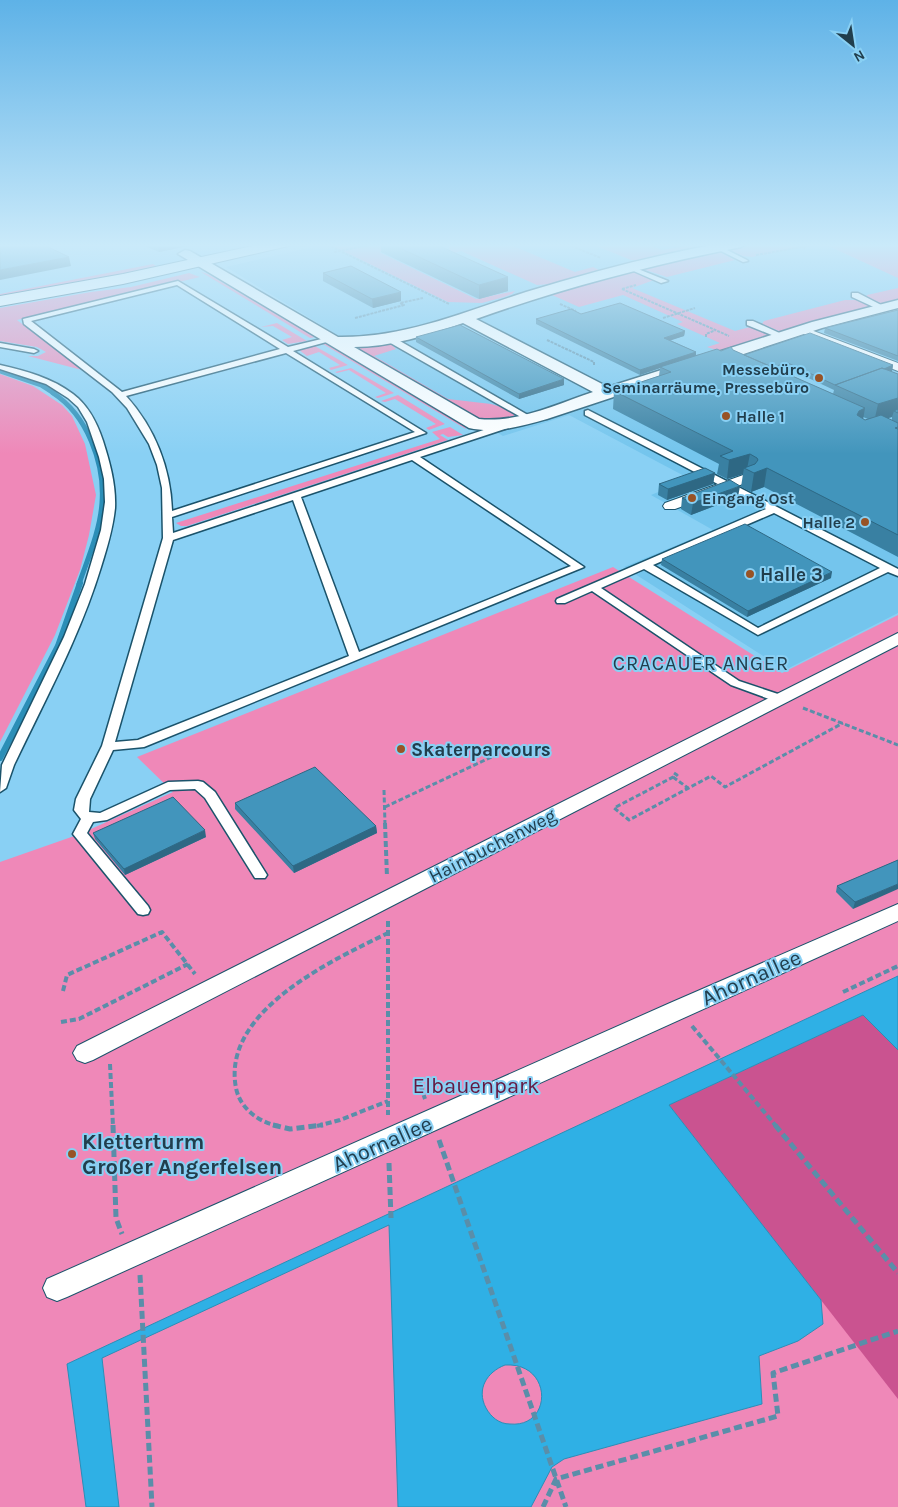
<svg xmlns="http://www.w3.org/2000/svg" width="898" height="1507" font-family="Karla,sans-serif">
	<rect width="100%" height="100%" fill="#89d0f4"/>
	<path fill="#74c5ed" d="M329,243H898V613L785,670L624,567L713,530L651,495L690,479L569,415L503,436L226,267Z"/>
	<path fill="#ef88b8" d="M326,243H419L379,252L476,299L515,291L512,294L504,297L482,303L448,302Z
		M449,243H506L575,272L593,267L601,271L551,284L537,285L461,251L454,253L449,249Z
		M589,243H645L662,250L695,244L692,248L641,260H631Z
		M755,243H898V278L822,243L752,257L743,256L727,249Z
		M718,251L735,260L667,277L643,269Z
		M153,264L159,268L0,298V294Z
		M632,271L654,280L632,288L735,331L750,327L770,336L723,352L707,347L720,343L677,324L683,322L623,295L579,307L552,295Z
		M201,272L208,274L315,337L310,338Z
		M189,273L200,277L17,320L82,370L28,356H38L46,352L37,347L0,341V308L91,292L131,287Z
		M898,288V301L883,304L866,297L867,295Z
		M845,300H858L872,306L784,331H779L762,324L764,321Z
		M277,323L307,341L288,344L282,340L292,337L273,326L261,327Z
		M390,343L396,349L374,356L448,399L491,404L508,409L514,413V418L485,421L477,418L364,355L358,347Z
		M323,344H327L453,418L464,425L466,429Z
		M313,345L348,365L331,370L329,368L340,365L319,352L307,356L299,350Z
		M351,368L394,393L378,398L375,397L386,393L349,370L337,373L335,372Z
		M0,374L33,386L62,405L72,416L85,444L96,495L89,535L80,570L55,635L0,742Z
		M398,395L445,424L429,430L426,428L436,424L395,399L385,402L381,401Z
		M450,427L463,435L448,437L443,434L440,435L448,440L187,526H181L176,523L440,439L432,432Z
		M613,567L782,673L898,615V1507H0V862L80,834L173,792L137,757Z"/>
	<path fill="#ca5390" d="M863,1015L898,1050V1399L669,1105Z"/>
	<path fill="#2fb0e5" stroke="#2b8eb7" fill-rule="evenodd" d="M898,976V1050L863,1015L669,1105L821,1300L823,1324L798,1341L759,1356L762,1404L564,1459L552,1467L531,1507H398L389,1225L102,1358L119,1507H86L67,1364ZM505,1365C553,1362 553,1428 510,1424C499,1424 491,1417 486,1408C476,1389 487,1372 505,1365Z"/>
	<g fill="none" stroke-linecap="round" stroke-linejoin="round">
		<path stroke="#2b8eb7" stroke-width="4.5" d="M0,371L41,385L55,394"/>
		<path stroke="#2b8eb7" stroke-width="5" d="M53,393C87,415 105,463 102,503C100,531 88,558 79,584"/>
		<path stroke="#2b8eb7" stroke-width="6" d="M0,758L58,646L80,583"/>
		<g stroke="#1b536b" stroke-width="3">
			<path id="service" d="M717,245L747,260L748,261L743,262L715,248L714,247Z
				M629,267H633L668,281L661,283L629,269Z
				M178,281L288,347L334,336V340L293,351L426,433L172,517L173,533L511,421L514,422V426L420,457L584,567L144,747L113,750L90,799L89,812L100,813L168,782L198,781L203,782L215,792L267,875L265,878H255L205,798L195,789L170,790L107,820L93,822L87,833L148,906L150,910L148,914L143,915L138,914L73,834L81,819L74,810L76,799L102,746L163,538L162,488L157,465L149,444L127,408L112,392L24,324L23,319ZM177,285L280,349L122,392L31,321ZM286,353L415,432L172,511C171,469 155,428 126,396ZM412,460L571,566L359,652L301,497ZM293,500L349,656L138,740L115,742L173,540Z
				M852,293H858L887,308L880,310L852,297Z
				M747,321H753L786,336L779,338L747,325Z
				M387,337H393L533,418L526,420L387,341Z
				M0,343L34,349L38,351L34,353L0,347Z
				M0,365C26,371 52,378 73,394C89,406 97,423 103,441C110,463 116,485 115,508C113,528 107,548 101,567C80,636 45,700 14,765L6,788L0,792L2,765L64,637L85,584L101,530L105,502L104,479L99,457L87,422L78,407L68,398L46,384L0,369Z
				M588,410L898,569V576L888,572L758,635L644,569L601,588L739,681L784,696L786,699L780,703L731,685L592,591L565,603H557L556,601L557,599L766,509L585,415V411ZM774,513L880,568L758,628L653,565Z"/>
		</g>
		<g stroke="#1b536b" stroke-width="2">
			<path id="pedestrian" d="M803,327L898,363V371L799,332L797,330Z
				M746,474L753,478L751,481L675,509H665L663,506L665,503Z
				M898,633V645L93,1060L85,1063L77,1060L73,1053L77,1046Z
				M898,904V921L67,1297L57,1301L47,1297L43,1288L47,1279L670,1003Z"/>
		</g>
		<g stroke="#1b536b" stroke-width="3">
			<path id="minor" d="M722,243H748L741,247C651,265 563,288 476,319L608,387L812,322L898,300V308L822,328L547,419C522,426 495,434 469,428L178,254L185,250L190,251L338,337C405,338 464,312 526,292C591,272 656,255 722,243ZM463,323L593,392C557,404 518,423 479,419L354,347C391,347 428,335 463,323Z"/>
		</g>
		<g stroke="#1b536b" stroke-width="2">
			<path id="primary" d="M266,243H291L289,246L284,247L123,284L0,306V296L123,274Z"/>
		</g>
		<path stroke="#5a8ea9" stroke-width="2" stroke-dasharray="3 1" stroke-linecap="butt" d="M324,243L449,304
			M564,243L601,258
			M793,243L805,249
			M300,246L314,243
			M334,252L380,243
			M756,255L825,243
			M622,289L636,285
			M622,289L729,336
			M560,304L576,311
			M355,318L404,305L400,303L423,298
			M663,318L695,308
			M706,337V334L716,330
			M547,340L594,362V366"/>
		<path stroke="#5a8ea9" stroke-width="3" stroke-dasharray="5 2.5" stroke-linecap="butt" d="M803,708L898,745
			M674,773L677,775L614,808L629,820L711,776L725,787L843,723
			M673,777L688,788
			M384,790L385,824
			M385,807L517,745"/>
		<path stroke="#5a8ea9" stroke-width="4" stroke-dasharray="6 3" stroke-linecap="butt" d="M385,823L387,877
			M388,921V1115
			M63,991L67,975L162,932L195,974
			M843,992L898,966
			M61,1022L79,1019L188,964
			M692,1026L776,1126
			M110,1064L113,1126
			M418,1078L425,1099
			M279,1126C260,1123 240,1109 236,1088C221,1011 333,960 388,933
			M317,1126L340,1120L388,1101"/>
		<path stroke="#5a8ea9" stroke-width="5" stroke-dasharray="8 4" stroke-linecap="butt" d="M113,1125L116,1218L122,1234
			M273,1125L290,1129L323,1125
			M775,1125L898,1273
			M439,1140L566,1507
			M389,1163L391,1218
			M140,1275L152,1507
			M543,1507L556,1479L778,1416L773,1373L898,1331"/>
		<use href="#service" fill="#fff" fill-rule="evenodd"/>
		<use href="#pedestrian" fill="#fff" fill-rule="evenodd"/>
		<use href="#minor" fill="#fff" fill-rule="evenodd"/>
		<use href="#primary" fill="#fff" fill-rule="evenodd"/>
	</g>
	<path fill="#3980a2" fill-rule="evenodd" d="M138,243H202L159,252Z
		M381,243H433L508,291L479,299L381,252Z
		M323,273L401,301L373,308L323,281Z
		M898,310V361L824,333L825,328Z
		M581,314L685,331L684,336L670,340L696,352V355L721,351L733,350L744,355L893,365L892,371H890L898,374V557L764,487L751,492L741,487L743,474L727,479L717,474L719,464L613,409L614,391L659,376L660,368L640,375L536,324V319ZM787,368L834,390L833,394L779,370ZM863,417L868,419L865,420L863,419ZM892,417V420L887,418Z
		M416,337L564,385L519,399L416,342Z
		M715,473L713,484L667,500L658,495L659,484Z
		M738,497L691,515L681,509L682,498Z
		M662,559L831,578L747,617L661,565Z
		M235,803L376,826L377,833L294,873L235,809Z
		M93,833L206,837L125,875L95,839Z
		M898,860L853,909L836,892L837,886Z"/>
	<path fill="#2e6884" d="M157,243H202L159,252Z
		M69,257L71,266L0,280V270Z
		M508,277V291L479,299V285Z
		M401,292V301L373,308L372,299Z
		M685,331L684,336L663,343L664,338Z
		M696,352V357L660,367V368L640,375V370Z
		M788,363L787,368L767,373L768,368Z
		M893,365L892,371L843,388L837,386Z
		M564,379V385L519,399V394Z
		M898,398V413L894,411L892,417L874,422L878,404Z
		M865,408L862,426L857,415L859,411Z
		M750,454L747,469L744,468L743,474L727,479L729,460Z
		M767,468L764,487L751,492L754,473Z
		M715,473L713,484L667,500L668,489Z
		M740,486L738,497L691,515L693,503Z
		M832,572L831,578L747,617L748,611Z
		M376,826L377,833L294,873L293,866Z
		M205,830L206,837L125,875L124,869Z
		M898,884V889L853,909L855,902Z"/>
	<path fill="#4295bc" stroke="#2e6884" d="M0,243H40L69,257L0,270Z
		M389,243H433L508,277L479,285Z
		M351,266L401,292L372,299L323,273Z
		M620,303L685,331L664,338L696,352L640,370L536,319L571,309L581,314Z
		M898,310V356L825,328Z
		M460,325L564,379L519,394L416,337Z
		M810,333L893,365L884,369L882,368L835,385L788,363L772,367L744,355Z
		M731,347L733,350L865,408L859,411L857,415L865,420L881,415L898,423V427L895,428L898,429V535L767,468L754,473L744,468L755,464L758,460L757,458L750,454L729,460L720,456L733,451L614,391L671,372L660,367L717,349L721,351Z
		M882,368L898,374V398L878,404L835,385Z
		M898,409V413L894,411Z
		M705,468L715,473L668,489L659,484Z
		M730,480L740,486L693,503L682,498Z
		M745,524L832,572L748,611L662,559Z
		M315,767L376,826L293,866L235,803Z
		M173,797L205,830L124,869L93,833Z
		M898,860V884L855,902L837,886Z"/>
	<linearGradient id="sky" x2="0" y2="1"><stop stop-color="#5eb2e7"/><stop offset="0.54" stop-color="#caeafa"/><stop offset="1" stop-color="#caeafa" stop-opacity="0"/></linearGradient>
	<rect width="898" height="454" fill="url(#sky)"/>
	<g fill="#985326" stroke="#89d0f4" stroke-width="2">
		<circle cx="819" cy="378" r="5"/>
		<circle cx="726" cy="416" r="5"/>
		<circle cx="692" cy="498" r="5"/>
		<circle cx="865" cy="522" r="5"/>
		<circle cx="750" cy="574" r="5"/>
		<circle cx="401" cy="749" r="5"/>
		<circle cx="72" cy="1154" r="5"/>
	</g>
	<g text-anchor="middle" stroke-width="4" stroke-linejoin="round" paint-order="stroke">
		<g font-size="16" font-weight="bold" fill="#213e4d" stroke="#89d0f4" text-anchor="end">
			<text x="809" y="375">Messebüro,<tspan x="809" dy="18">Seminarräume, Pressebüro</tspan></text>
			<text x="736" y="422" text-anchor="start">Halle 1</text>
			<text x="702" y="504" text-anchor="start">Eingang Ost</text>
			<text x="855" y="528">Halle 2</text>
		</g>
		<g font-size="19" font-weight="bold" fill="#213e4d" stroke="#89d0f4" text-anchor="start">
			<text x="760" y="581">Halle 3</text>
			<text x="411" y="756">Skaterparcours</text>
		</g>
		<g font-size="19" fill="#213e4d" stroke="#89d0f4">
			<text transform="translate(492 845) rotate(-27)" y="7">Hainbuchenweg</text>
		</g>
		<g font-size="20" letter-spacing="1" fill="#213e4d" stroke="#89d0f4">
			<text x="701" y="670">CRACAUER ANGER</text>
		</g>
		<g font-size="22" fill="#213e4d" stroke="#89d0f4">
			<text transform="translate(751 977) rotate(-24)" y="8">Ahornallee</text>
			<text transform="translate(382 1143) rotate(-24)" y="8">Ahornallee</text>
		</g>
		<g font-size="22" fill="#651942" stroke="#89d0f4">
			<text x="476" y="1093">Elbauenpark</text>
		</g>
		<g font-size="22" font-weight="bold" fill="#213e4d" stroke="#89d0f4" text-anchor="start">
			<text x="82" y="1149">Kletterturm<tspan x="82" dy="25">Großer Angerfelsen</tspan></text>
		</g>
	</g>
	<g transform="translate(853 45) rotate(150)" stroke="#89d0f4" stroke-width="4" paint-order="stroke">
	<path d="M0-4L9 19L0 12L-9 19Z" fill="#213e4d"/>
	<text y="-8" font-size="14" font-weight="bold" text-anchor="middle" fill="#213e4d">N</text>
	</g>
</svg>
